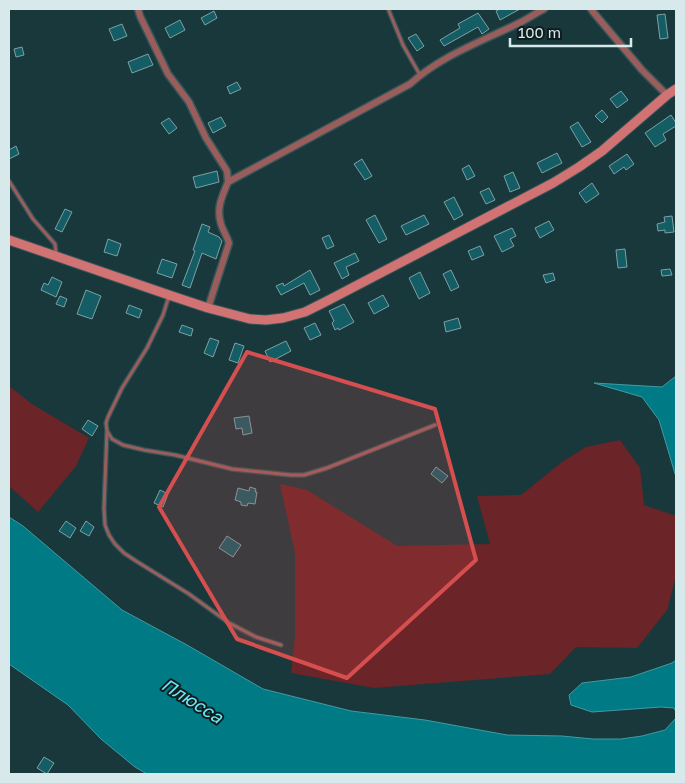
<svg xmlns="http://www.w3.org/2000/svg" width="685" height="783" font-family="'Golos Text',sans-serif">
	<rect width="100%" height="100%" fill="#19383c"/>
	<path fill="#6b2427" d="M9,366L10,367L9,386L32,404L89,438L76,466L38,512L9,486Z
		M620,440L640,468L644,505L676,516V576L667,610L637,648L576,647L550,674L374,688L291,673L295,637V553L280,484L307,490L397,546L490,544L477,496L521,495L562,462L586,447Z"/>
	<path fill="#007a84" stroke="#409ba3" d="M676,376V477L659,420L642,397L594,383L662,387Z
		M9,517L23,526L122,610L187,645L263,689L351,711L425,720L507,735L562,736L593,739H621L642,736L665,730L676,718V774H147L135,767L101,739L68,705L9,664Z
		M676,660V712L674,708L661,707L592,712L571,705L569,695L582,683L631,677L672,663Z"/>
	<path fill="#155d64" stroke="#7ea0a4" d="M500,9H520L500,20L496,11Z
		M214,11L217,18L205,25L201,18Z
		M478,13L489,29L482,34L478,27L444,46L440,40L460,28L458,24Z
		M665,14L668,38L660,39L657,15Z
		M180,20L185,30L170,38L165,28Z
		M122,24L127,36L114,41L109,29Z
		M416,34L424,46L417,51L408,38Z
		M22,47L24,55L16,57L14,49Z
		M148,54L153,65L132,73L128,62Z
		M237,82L241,89L230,94L227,87Z
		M621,91L628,100L617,108L610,99Z
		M602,110L608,117L602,123L595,116Z
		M671,115L676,123V126L663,134L666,140L655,147L645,133Z
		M221,117L226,126L213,133L208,123Z
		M169,118L177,128L169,134L161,123Z
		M578,122L591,142L582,147L570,127Z
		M16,146L19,154L9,159V150Z
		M557,153L562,163L542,173L537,163Z
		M627,154L634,164L626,170L624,167L614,174L609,166Z
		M362,159L372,176L365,180L354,164Z
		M469,165L475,176L467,180L462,169Z
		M217,171L219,182L196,188L193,177Z
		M513,172L520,188L510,192L504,176Z
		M592,183L599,194L586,203L579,193Z
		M489,188L495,200L486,204L480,192Z
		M454,197L463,215L454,220L444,202Z
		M65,209L72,212L62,232L55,229Z
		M375,215L387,239L379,243L366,220Z
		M424,215L429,224L406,235L401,226Z
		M672,216L674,232L665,233V230L658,231L657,224L665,222L664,217Z
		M549,221L554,230L540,238L535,228Z
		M202,224L210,227L208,232L219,237L222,241L216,259L202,253L190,288L182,285L195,251L193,250Z
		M512,228L516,236L510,239L514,246L502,252L494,236Z
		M329,235L334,246L327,249L322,238Z
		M108,239L121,244L117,256L104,252Z
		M480,246L484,255L472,260L468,251Z
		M625,249L627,267L618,268L616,250Z
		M355,253L359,261L346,267L349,275L342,279L334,263Z
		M162,259L177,264L172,278L157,273Z
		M670,269L672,275L662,276L661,270Z
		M310,270L320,290L310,295L304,283L281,295L276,286L283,283L284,286Z
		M451,270L459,287L451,291L443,274Z
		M420,272L430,293L419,299L409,278Z
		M553,273L555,280L546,283L543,275Z
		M52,277L62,282L56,297L41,290L44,283L48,285Z
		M86,290L101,296L92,319L77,314Z
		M383,295L389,306L374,314L368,303Z
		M60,296L67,299L64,307L56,304Z
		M344,304L354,322L339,330L338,328L335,330L332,323L334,321L329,311Z
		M129,305L142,310L139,318L126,313Z
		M458,318L461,328L446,332L444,322Z
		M315,323L321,335L310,340L304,328Z
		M182,325L193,329L191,336L179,332Z
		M210,338L219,341L213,357L204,353Z
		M286,341L291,351L270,362L265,351Z
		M235,343L244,346L238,363L229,360Z
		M249,416L252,433L243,435L242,428L236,429L234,418Z
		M88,420L98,426L92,436L82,429Z
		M436,467L448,476L442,483L431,474Z
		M250,487L256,489L255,492H257L255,504L248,503L247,506L241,505V502L235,500L238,488L249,491Z
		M160,490L168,494L163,507L154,503Z
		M66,521L76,528L70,538L59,531Z
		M86,521L94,527L89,536L80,531Z
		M227,536L241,545L233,557L219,548Z
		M44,757L54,763L47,774L37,768Z"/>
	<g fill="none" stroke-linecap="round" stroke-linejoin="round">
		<g stroke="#375458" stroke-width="5.5">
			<path id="lane" d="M389,11L403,45L420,75
				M9,181L33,219L55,244L56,253
				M169,296L163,315L147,348L122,388L108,417L106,423L107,430L104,508L105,525L109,535L115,544L124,553L136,561L189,594L229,623L256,637L281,645
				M107,431L112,439L123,445L144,450L175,455L232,469L291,475H304L327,468L435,425"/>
		</g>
		<g stroke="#375458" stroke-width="9">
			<path id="street" d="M138,9L140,16L168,74L189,102L206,138L227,171L228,182
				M591,9L594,13L642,70L667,95
				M208,308L229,243C227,236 223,231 221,224C216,208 222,197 228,182L410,84C442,55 483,41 521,22C529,18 536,13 544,9"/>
		</g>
		<g stroke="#375458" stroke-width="11">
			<path id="secondary" d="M9,240L169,295L208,308L250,319L266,320L283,318L305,312L325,302L553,183L579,167L602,151L667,95L676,89"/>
		</g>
		<use href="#lane" stroke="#995e5c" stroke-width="3"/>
		<use href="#street" stroke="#995e5c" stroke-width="6"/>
		<use href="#secondary" stroke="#d17372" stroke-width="9"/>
	</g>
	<path fill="#d64f4f" fill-opacity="0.2" stroke="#d64f4f" stroke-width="4" stroke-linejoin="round" d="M247,352L435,409L476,560L347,678L237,639L159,507Z"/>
	<g text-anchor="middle" stroke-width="4" stroke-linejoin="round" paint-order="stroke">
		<g font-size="18" font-style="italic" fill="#6aeaf8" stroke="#101d1e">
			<text transform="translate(192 701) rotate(32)" y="6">Плюсса</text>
		</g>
	</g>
	<rect width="685" height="783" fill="none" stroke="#d7e9eb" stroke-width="20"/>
	<path d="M510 38v8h121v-8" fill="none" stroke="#d7e9eb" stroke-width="2.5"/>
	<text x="518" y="38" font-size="15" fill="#d7e9eb" stroke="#101d1e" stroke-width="4" paint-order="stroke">100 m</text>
</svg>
